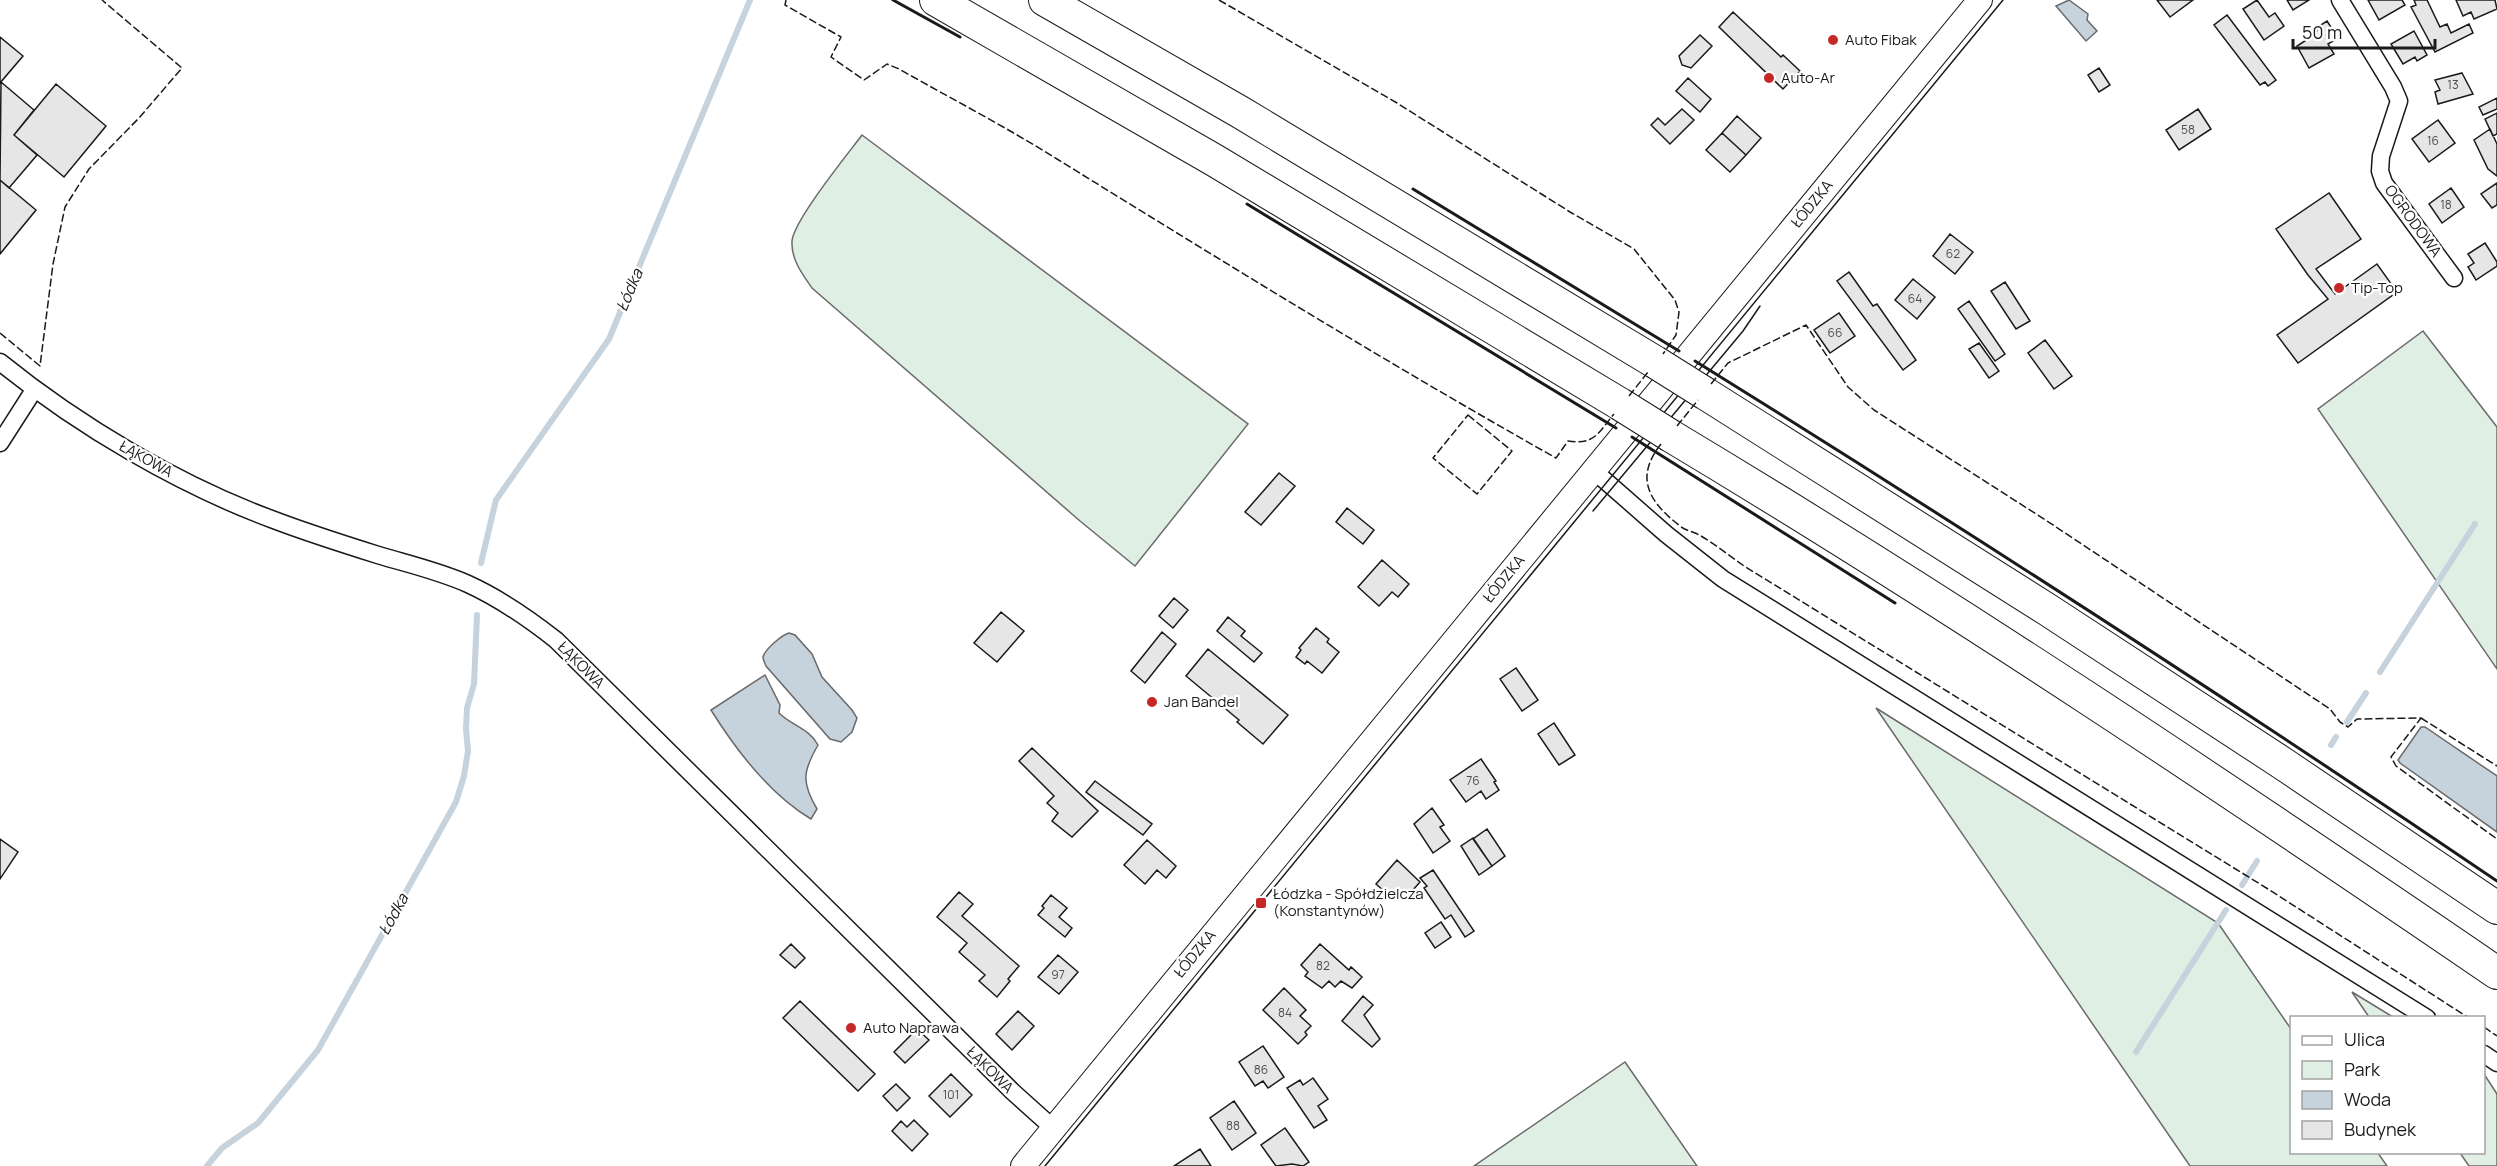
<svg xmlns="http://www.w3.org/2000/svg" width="2497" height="1166" font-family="Manrope,sans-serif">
	<rect width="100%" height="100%" fill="#fff"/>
	<path fill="#e0efe3" stroke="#6a6a6a" stroke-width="1.5" d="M862,135L1248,424L1135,566L1080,521L812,288C802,274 791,259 792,241C794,220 847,155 862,135Z
		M2423,331L2497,427V669L2318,409Z
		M1876,708L2218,923L2291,1029L2292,1152L2378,1153L2387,1166H2190Z
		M2352,992L2393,1017H2369Z
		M1625,1062L1697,1166H1474Z
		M2484,1074L2497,1094V1166H2469L2460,1153L2484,1152Z"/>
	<path fill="#c6d2dc" stroke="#6a6a6a" stroke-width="1.5" d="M2069,0L2088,14L2087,20L2097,31L2086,41L2056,6Z
		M789,633L795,635L812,654L822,677L852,710L857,718L852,732L841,742L830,739L766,666C765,663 763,660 763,657C765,649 782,635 789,633Z
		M765,675L780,705L779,713C792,726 809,728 818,745C803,771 801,782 817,809L811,819C769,794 736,750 711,710Z
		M2421,727H2425L2497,776V832L2400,763L2398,760Z"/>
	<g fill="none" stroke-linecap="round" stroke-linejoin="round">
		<path stroke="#c6d2dc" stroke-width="6" d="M481,563L496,500L609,339L750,0
			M2380,672L2475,524
			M2347,722L2366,693
			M2331,745L2336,737
			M2242,885L2257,861
			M2136,1052L2226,910
			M207,1166L222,1148L258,1123L318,1050L456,802L464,776L468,751L466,729L467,708L474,684L477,615"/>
	</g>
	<path fill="#e6e6e6" stroke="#1a1a1a" stroke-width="1.5" d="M2157,0H2193L2170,17Z
		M2257,0L2269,17L2275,13L2284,26L2264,40L2243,9Z
		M2287,0H2309L2293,10Z
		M2368,0H2402L2405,5L2379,20Z
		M2414,0H2427L2440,27L2447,24L2451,33L2469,24L2473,33L2435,52L2411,7L2416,5Z
		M2456,0H2495L2497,9L2474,19L2471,12L2463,16Z
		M1733,12L1781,57L1783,55L1800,71L1783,89L1719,27Z
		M2227,15L2276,80L2268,86L2265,82L2260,85L2214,25Z
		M2327,21L2338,38L2328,44L2334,54L2309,68L2297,46L2308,39L2307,37L2317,31L2316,28Z
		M2414,31L2427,55L2417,61L2415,57L2403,64L2391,44Z
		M1700,35L1712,46L1691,68L1682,65L1679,56Z
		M0,37L23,56L0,83Z
		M2099,68L2110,85L2099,92L2088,75Z
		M2462,73L2473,94L2438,104L2435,92L2440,90L2435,80Z
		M1688,78L1711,99L1700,112L1676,91Z
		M1,82L34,110L14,135L37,155L9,188L0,180Z
		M56,84L106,126L64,177L14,135Z
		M2497,98V109L2483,115L2479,107Z
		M1682,109L1694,120L1670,144L1651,125L1658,118L1665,125Z
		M2198,109L2211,129L2179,150L2166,130Z
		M2497,113V134L2493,136L2485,119Z
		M1737,116L1761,138L1746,155L1722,133Z
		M2438,120L2455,143L2429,162L2412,139Z
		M2490,129L2497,144V176L2488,169L2474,140Z
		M1722,133L1746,155L1730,172L1706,150Z
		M0,180L36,210L0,254Z
		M2497,183V205L2492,208L2481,194Z
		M2451,188L2464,207L2442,223L2429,204Z
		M2329,193L2361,239L2316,269L2335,294L2377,264L2397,292L2298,363L2277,335L2328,299L2308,275L2276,229Z
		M1950,234L1973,252L1955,274L1933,256Z
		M2485,243L2497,262V266L2476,280L2468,267L2474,263L2468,254Z
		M1849,272L1873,306L1877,304L1916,360L1903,370L1837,281Z
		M1913,279L1935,297L1917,319L1895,300Z
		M2005,282L2030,321L2016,329L1991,291Z
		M1969,301L2005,354L1995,361L1958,309Z
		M1839,313L1855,336L1830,353L1814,330Z
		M2045,340L2072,376L2054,389L2028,353Z
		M1979,343L1999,371L1989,378L1969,349Z
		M1279,473L1295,486L1261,525L1245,512Z
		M1347,508L1374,530L1363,544L1336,522Z
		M1382,560L1409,584L1398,597L1392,592L1379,606L1358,587Z
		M1174,598L1188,610L1173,628L1159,616Z
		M1001,612L1024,631L997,662L974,643Z
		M1228,617L1245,631L1241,636L1262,653L1254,662L1217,631Z
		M1316,628L1329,639L1327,642L1339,652L1322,673L1307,661L1305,664L1296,657L1301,650L1299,648Z
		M1162,632L1176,644L1145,683L1131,671Z
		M1208,649L1288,715L1263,744L1237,722L1239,720L1186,676Z
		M1516,668L1538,700L1522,711L1500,679Z
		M1554,723L1575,755L1559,765L1538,734Z
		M1032,748L1098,811L1072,837L1052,821L1058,813L1047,803L1054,796L1019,761Z
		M1481,759L1496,781L1494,782L1499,790L1486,799L1481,791L1466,802L1450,780Z
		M1095,781L1152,824L1143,835L1086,792Z
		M1432,808L1444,825L1440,827L1450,841L1433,853L1414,824Z
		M1487,829L1505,856L1492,866L1473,839Z
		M1473,838L1492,866L1479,875L1461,846Z
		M0,839L18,852L0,879Z
		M1147,840L1176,866L1166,878L1157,870L1145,884L1124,865Z
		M1397,860L1420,882L1404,900L1398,895L1394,900L1376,884Z
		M1433,870L1474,931L1465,937L1451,915L1445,919L1424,888L1427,886L1420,878Z
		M959,892L973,904L962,916L1019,966L1008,979L1010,981L997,997L979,981L985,975L959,952L967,943L937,917Z
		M1051,895L1067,908L1059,917L1072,928L1065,937L1038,915L1044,908L1042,906Z
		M1441,922L1451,937L1435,948L1425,933Z
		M791,944L805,958L795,968L780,955Z
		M1320,944L1349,970L1351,967L1362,977L1352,988L1341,981L1335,987L1329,981L1322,988L1305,976L1308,972L1301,965Z
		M1058,955L1078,972L1059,994L1038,977Z
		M1284,988L1306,1010L1300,1016L1311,1026L1305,1032L1307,1035L1298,1044L1263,1010Z
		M1363,996L1373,1005L1364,1015L1380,1039L1372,1047L1342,1021Z
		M800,1001L875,1074L858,1091L783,1018Z
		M1018,1011L1034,1026L1012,1050L996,1034Z
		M917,1029L929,1040L905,1063L894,1052Z
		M1263,1046L1284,1077L1268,1088L1263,1081L1255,1086L1239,1062Z
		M951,1074L972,1095L950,1117L929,1096Z
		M1313,1078L1328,1099L1318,1106L1327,1120L1314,1128L1287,1088L1300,1080L1303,1085Z
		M896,1084L910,1098L897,1111L883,1096Z
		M1234,1101L1256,1133L1232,1150L1210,1118Z
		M914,1120L928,1134L912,1151L892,1131L901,1121L907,1127Z
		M1285,1128L1309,1162L1303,1166L1292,1164L1276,1166L1261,1145Z
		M1200,1149L1211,1166H1174Z"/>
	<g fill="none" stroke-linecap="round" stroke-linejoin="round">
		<g stroke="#1a1a1a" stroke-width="19">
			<path id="street" d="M2340,0L2393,87L2399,101L2381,156L2380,171L2384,183L2454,278
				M0,362C79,426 179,485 274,520C308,533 343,544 378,555C408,564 439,571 468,584C501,599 528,618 556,640L1013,1092L1053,1128
				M0,443L34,390
				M1593,470L1666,534L1723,579L2427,1018
				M2484,1054L2497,1063"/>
		</g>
		<g stroke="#1a1a1a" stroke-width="26">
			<path id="secondary" d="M1023,1166L1980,0"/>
		</g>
		<g stroke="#1a1a1a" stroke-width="34">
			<path id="highway" d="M936,0L1214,160L1620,404
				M1045,0L1240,112L1655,362
				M1706,394L2048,610L2282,763L2497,908
				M1671,436C1953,605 2226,788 2497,973"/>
		</g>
		<use href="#street" stroke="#fff" stroke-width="16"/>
		<use href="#secondary" stroke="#fff" stroke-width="24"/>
		<use href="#highway" stroke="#fff" stroke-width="32"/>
		<path stroke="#1a1a1a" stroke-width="1.5" d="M1593,511L1743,331L1760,306
			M1045,1166L2003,0"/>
		<g stroke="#1a1a1a" stroke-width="34" stroke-linecap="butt">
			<path id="highway-bridge" d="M1655,362L1706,394
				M1620,404L1671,436"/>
		</g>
		<use href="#highway-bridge" stroke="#fff" stroke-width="32"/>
		<path stroke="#1a1a1a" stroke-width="1.5" stroke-dasharray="8 3" stroke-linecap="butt" d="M786,0L785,5L841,37L831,57L864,80L887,64L899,69C952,99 1006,127 1057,159C1222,261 1387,363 1556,458L1568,441C1595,445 1598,433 1614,414
			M1219,0L1397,103L1570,212L1634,249L1675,300L1679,312L1676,335L1663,354
			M0,333L40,366L53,264L65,207L89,169L139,118L182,68L102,0
			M1711,384L1728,363L1806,325L1848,387L1874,410L2047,521L2330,709L2340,722L2348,727L2357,719L2421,718L2391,757L2396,766L2497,839
			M1629,396L1648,372
			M1468,415L1512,451L1477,494L1433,458Z
			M1677,426L1698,400
			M1661,444C1634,478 1649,502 1680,526C1686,531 1695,532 1701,536C1716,545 1730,556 1744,566L2268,889L2469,1018
			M2421,718L2497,766
			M2484,1027L2497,1036"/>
		<path stroke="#1a1a1a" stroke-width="3" d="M893,0L960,37
			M1413,189L1679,351
			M1247,204L1616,428
			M1695,361C1965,529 2233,702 2497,881
			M1632,437L1895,603"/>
	</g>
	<g fill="#c62828" stroke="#fff" stroke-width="2">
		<circle cx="1833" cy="40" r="6"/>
		<circle cx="1769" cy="78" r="6"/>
		<circle cx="2339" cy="288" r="6"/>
		<circle cx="1152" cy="702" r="6"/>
		<rect x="1255" y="897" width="12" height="12" rx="3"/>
		<circle cx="851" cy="1028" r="6"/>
	</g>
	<g text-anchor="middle" stroke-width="4.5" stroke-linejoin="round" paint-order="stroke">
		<g font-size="12" fill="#4d4d4d">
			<text x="2453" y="89">13</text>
			<text x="2188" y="134">58</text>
			<text x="2433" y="145">16</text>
			<text x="2446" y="209">18</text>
			<text x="1953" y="258">62</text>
			<text x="1915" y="303">64</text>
			<text x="1835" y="337">66</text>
			<text x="1473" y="785">76</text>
			<text x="1323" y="970">82</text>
			<text x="1058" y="979">97</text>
			<text x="1285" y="1017">84</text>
			<text x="1261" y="1074">86</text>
			<text x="951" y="1099">101</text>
			<text x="1233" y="1130">88</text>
		</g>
		<g font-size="15" fill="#1a1a1a" stroke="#fff" text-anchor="start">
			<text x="1845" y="45">Auto Fibak</text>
			<text x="1781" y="83">Auto-Ar</text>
			<text x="2351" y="293">Tip-Top</text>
			<text x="1164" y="707">Jan Bandel</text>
			<text x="1273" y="899">Łódzka - Spółdzielcza<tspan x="1273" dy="17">(Konstantynów)</tspan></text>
			<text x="863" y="1033">Auto Naprawa</text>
		</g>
		<g font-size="15" fill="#1a1a1a" stroke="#fff">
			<text transform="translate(1812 204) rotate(-51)" y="5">ŁÓDZKA</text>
			<text transform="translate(2413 221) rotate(54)" y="5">OGRODOWA</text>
			<text transform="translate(146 459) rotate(29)" y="5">ŁĄKOWA</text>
			<text transform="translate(1504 579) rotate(-51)" y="5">ŁÓDZKA</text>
			<text transform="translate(581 665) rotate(45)" y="5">ŁĄKOWA</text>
			<text transform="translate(1195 954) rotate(-51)" y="5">ŁÓDZKA</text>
			<text transform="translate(990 1070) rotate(45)" y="5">ŁĄKOWA</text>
		</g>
		<g font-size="16" font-style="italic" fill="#1a1a1a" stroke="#fff">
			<text transform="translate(629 290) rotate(-67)" y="6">Łódka</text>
			<text transform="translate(393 914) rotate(-61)" y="6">Łódka</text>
		</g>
	</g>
	<rect x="2290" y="1016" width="195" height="138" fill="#ffffff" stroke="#a3a3a3" stroke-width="1.5"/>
	<rect x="2302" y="1036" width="30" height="9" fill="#ffffff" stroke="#a3a3a3" stroke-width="1.5"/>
	<text x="2344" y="1046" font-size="18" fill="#1a1a1a">Ulica</text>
	<rect x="2302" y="1061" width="30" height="18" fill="#e0efe3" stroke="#a3a3a3" stroke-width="1.5"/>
	<text x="2344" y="1076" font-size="18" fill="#1a1a1a">Park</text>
	<rect x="2302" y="1091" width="30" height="18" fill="#c6d2dc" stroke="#a3a3a3" stroke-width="1.5"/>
	<text x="2344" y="1106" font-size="18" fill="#1a1a1a">Woda</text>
	<rect x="2302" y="1121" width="30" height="18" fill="#e6e6e6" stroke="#a3a3a3" stroke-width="1.5"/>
	<text x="2344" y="1136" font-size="18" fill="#1a1a1a">Budynek</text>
	<path d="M2293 39v9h142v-9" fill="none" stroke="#1a1a1a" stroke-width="3"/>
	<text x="2302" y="39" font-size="18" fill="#1a1a1a" stroke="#ffffff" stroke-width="4.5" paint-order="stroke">50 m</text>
</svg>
